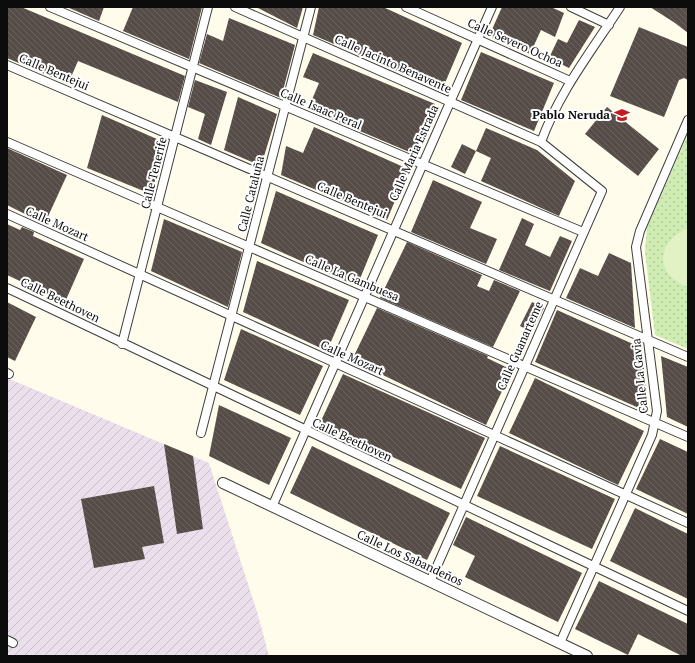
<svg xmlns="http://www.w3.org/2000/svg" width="695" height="663" font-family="'PT Serif',serif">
	<defs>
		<pattern id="industrial-furrows" width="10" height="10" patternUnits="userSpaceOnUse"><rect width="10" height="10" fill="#ebdfec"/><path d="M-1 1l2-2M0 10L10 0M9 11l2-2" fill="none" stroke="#c8bec9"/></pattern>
		<pattern id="park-dots" width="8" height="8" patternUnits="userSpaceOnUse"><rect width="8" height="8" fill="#cfecb3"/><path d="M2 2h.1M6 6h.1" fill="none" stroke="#b1c999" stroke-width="1.8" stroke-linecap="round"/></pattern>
		<pattern id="building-back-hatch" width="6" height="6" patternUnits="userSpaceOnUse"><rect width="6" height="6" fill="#564d48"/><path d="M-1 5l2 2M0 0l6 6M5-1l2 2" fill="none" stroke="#69625e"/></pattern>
	</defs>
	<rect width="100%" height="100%" fill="#fffceb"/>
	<path fill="url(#industrial-furrows)" d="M7,378L209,463L258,615L269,656H12L7,654Z"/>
	<path fill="url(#park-dots)" d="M688,134V349L655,335L645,252L647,227Z"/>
	<path fill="#e2f2c5" d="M688,228V287C654,274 656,242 688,228Z"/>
	<path fill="url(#building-back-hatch)" d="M7,7H21L185,76L178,102L78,61L68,84L7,58Z
		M67,7H104L99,21Z
		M133,7H202L189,59L123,31Z
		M256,7H303L297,28Z
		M319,7H383L462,43L442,90L313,35Z
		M502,7H551L564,13L555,37L541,30L530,54L492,37L490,34Z
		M650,7H688V33L675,23Z
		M229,18L295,45L281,98L199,63L207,34L223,41Z
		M579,20L595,27L569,68L549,58L558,39L567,43Z
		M639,27L688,47V80L684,78L679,80L664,117L610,96Z
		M481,52L554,83L534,131L461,100Z
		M313,53L435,104L414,154L308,109L319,83L303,77Z
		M195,80L227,92L211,145L198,139L205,114L188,107Z
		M238,97L277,114L261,166L224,150Z
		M607,107L659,149L638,176L585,134Z
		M102,115L166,143L151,194L87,168Z
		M314,127L408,169L387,220L281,175L286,146L303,153Z
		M486,128L537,150L575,181L559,216L481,181L491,158L476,151Z
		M462,144L476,151L465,174L451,167Z
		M7,148L67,175L45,223L26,217L27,215L7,205Z
		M433,180L482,202L470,228L497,239L486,264L411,232Z
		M276,191L378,235L357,286L261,243Z
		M522,218L534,224L525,245L550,257L560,236L572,241L550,291L499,270Z
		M164,219L242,252L228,307L151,271Z
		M7,224L20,230L22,227L34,232L33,236L84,259L65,302L7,275Z
		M407,242L482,275L477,286L489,291L494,280L520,291L493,347L380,298Z
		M609,253L631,263L635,328L566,298L580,268L598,276Z
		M257,261L349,300L327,351L243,312Z
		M7,302L36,317L15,361L7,357Z
		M532,302L544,308L532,332L520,326Z
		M377,308L488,356L487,358L512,370L486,425L352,360Z
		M557,310L642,348L648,412L535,362Z
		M241,329L323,366L300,415L224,380Z
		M661,356L688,367V427L667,417Z
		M343,374L485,438L461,489L320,423Z
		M535,378L644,431L618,485L509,433Z
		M219,405L291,438L269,485L209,456Z
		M660,439L688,452V514L636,489Z
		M164,444L193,456L203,529L177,534Z
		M312,446L450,513L427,560L290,493Z
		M500,446L615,499L592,549L477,496Z
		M154,486L164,543L142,547L145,559L94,568L81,499Z
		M635,508L688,534V599L610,561Z
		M466,517L582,573L558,622L465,577L475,556L453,545Z
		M599,581L688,624V656H682L638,634L628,655L575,629Z"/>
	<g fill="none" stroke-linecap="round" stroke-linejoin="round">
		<g stroke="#3f3f3f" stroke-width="10">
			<path id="minor" d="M50,7L583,232
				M235,7L541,142L602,191L430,582
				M406,7L570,81
				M571,7L609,25
				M7,65L688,357
				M7,142L688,437
				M541,142C559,92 591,52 620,7
				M7,214L688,523
				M7,288L688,611
				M122,344L208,7
				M7,373L9,374
				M201,433L311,7
				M272,507L492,7
				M7,640L13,643
				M560,643L652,435L657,411L636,247L640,231L688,120"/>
		</g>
		<g stroke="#3f3f3f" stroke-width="12">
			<path id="tertiary" d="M223,483L587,656"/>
		</g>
		<use href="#minor" stroke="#fff" stroke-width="8"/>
		<use href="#tertiary" stroke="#fff" stroke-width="10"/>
	</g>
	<defs>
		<g id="school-bare" transform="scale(1.2)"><path d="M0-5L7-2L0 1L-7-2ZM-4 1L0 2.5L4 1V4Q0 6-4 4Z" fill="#c51b20" stroke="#fff" stroke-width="2.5" paint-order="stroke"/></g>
	</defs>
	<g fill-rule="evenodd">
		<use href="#school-bare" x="622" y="115"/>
	</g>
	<g text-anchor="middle" stroke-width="4" stroke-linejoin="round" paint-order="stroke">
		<g font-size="12" fill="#0c0c0c" stroke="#fff">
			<text transform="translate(515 43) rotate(24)" y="4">Calle Severo Ochoa</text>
			<text transform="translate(393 64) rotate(24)" y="4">Calle Jacinto Benavente</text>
			<text transform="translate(54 72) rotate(23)" y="4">Calle Bentejui</text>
			<text transform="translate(321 109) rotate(23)" y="4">Calle Isaac Peral</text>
			<text transform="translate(414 153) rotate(-66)" y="4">Calle Maria Estrada</text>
			<text transform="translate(154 173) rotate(-76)" y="4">Calle Tenerife</text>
			<text transform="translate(251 194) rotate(-76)" y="4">Calle Cataluña</text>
			<text transform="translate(352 200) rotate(23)" y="4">Calle Bentejui</text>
			<text transform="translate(57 224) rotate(24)" y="4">Calle Mozart</text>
			<text transform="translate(352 278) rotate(23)" y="4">Calle La Gambuesa</text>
			<text transform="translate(60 300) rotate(26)" y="4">Calle Beethoven</text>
			<text transform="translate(520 346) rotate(-66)" y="4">Calle Guanarteme</text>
			<text transform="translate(352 358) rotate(24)" y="4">Calle Mozart</text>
			<text transform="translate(640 376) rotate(-96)" y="4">Calle La Gavia</text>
			<text transform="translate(352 440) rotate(25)" y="4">Calle Beethoven</text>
			<text transform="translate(410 558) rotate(25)" y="4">Calle Los Sabandeños</text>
		</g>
		<g font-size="12" font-weight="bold" fill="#0c0c0c" stroke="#fff" text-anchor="end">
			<text x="610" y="119">Pablo Neruda</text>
		</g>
	</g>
	<rect width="695" height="663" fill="none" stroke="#0c0c0c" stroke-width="16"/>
</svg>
